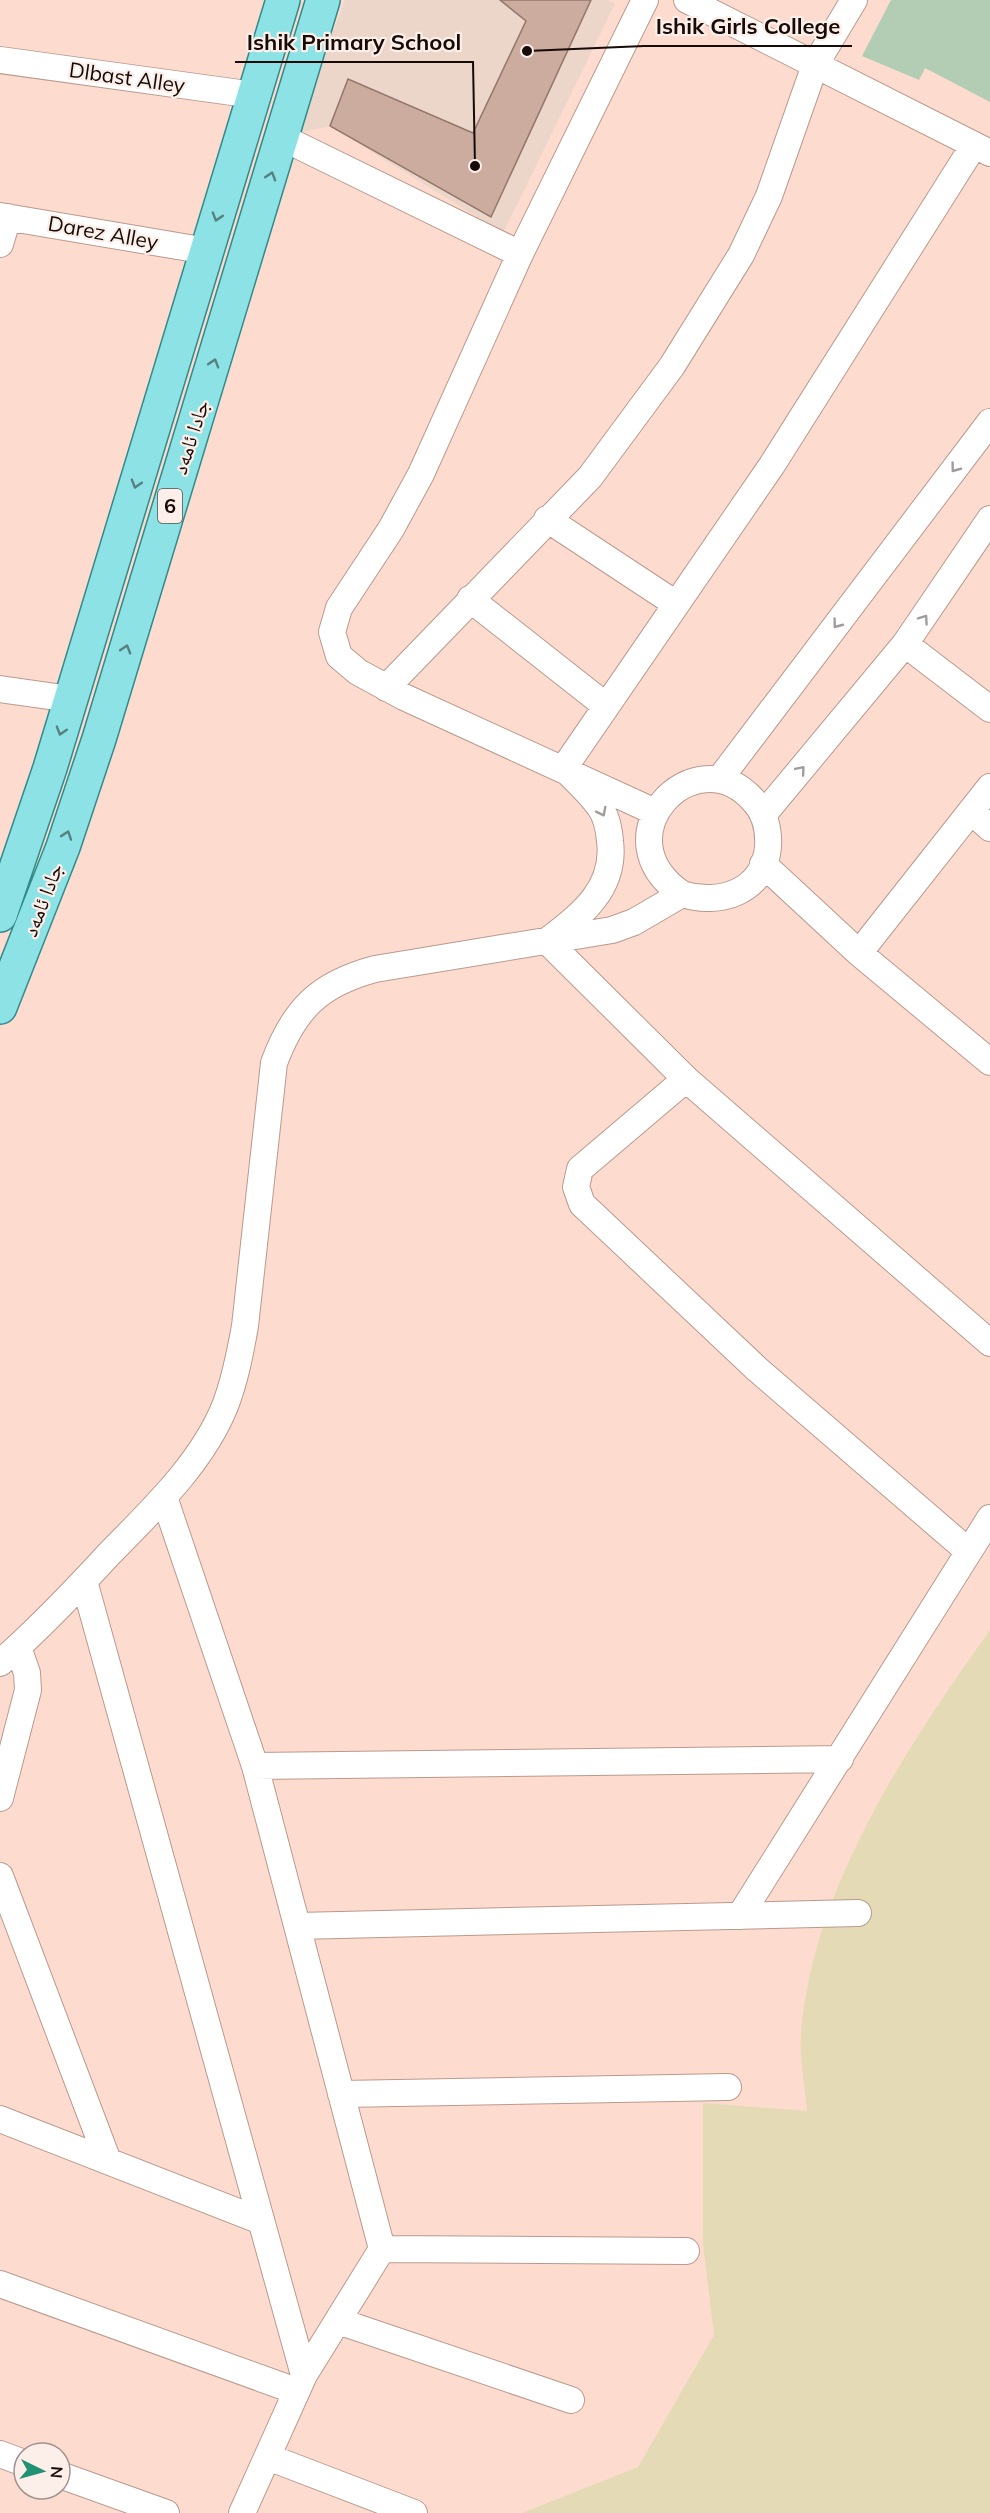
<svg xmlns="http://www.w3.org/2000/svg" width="990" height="2513" font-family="Mulish,'Noto Naskh Arabic',sans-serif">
	<rect width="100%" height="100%" fill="#fddccf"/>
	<path fill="#ecd5c9" d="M345,0H608L615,4L503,233L330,126L294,134Z"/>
	<path fill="#b2cdb4" d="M891,0H990V102L925,68L919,80L862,56Z"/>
	<path fill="#e4dbb6" d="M990,1630V2513H522L638,2467L714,2335L703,2244V2103L807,2111C805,2086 799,2058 801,2033C813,1886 907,1747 990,1630Z"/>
	<path fill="#cbac9f" stroke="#94776b" stroke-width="1.5" d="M500,0H591L491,217L330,126L348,79L473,133L526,21Z"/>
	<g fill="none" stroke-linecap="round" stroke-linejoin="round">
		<g stroke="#b99a8d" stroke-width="28">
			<path id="minor" d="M645,0L520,254L421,474L391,529L339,608L332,632L339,656L358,672L404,697L655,812
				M687,0L990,153
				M0,60L254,95
				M283,138L520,254
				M974,145L772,465L564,768C575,780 589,792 599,806C606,815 609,829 610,841C616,889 581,915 547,941L686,1079L990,1343
				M0,216L207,251
				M0,244L8,217
				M547,519L676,604
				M470,599L606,706
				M905,644L990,709
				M386,688L590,477L672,366L741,255L769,196L815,65L854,0
				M0,689L70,699
				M719,780L990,422
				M971,811L990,828
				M763,815L905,644L990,519
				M763,864L859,953L990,1062
				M859,953L990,787
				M686,1079L580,1169L576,1187L582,1204L757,1369L968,1551
				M164,1497L255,1766L382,2249L304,2375L242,2513
				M84,1581L304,2375
				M0,1663C39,1629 75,1591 110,1553C152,1510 202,1463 225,1406C235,1380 240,1354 245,1326L274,1063C294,1009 319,984 375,969L612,930L634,922L682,894C719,906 764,892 768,847C769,830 765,812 753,800C694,735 598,837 682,894
				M255,1766L840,1759
				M0,1798L28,1690L27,1673L18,1647
				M0,1876L108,2161
				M740,1916L990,1518
				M297,1926L858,1913
				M341,2094L728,2087
				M0,2119L261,2221
				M382,2249L686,2251
				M0,2284L296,2391
				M338,2321L571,2400
				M0,2454L24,2463
				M268,2457L414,2513
				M60,2475L166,2513"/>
		</g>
		<g stroke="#318a8b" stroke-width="36">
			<path id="primary" d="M0,915L50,768L283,0
				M0,1007L63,847L99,739L323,0"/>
		</g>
		<use href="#minor" stroke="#fff" stroke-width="26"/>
		<use href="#primary" stroke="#8ce2e4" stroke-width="33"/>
	</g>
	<defs><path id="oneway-chevron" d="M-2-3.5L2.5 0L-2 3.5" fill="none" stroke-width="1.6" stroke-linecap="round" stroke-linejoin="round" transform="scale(1.5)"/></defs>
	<g stroke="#578181">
		<use href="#oneway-chevron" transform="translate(271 176) rotate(-73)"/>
		<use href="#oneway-chevron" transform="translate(217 217) rotate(107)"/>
		<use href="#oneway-chevron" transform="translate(214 363) rotate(-73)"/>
		<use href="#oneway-chevron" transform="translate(136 484) rotate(107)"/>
		<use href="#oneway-chevron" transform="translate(126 649) rotate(-73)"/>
		<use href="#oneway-chevron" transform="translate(61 731) rotate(107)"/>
		<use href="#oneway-chevron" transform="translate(67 835) rotate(-71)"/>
	</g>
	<g stroke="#a29d9c">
		<use href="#oneway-chevron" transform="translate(955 468) rotate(127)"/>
		<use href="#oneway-chevron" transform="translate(924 619) rotate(-55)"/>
		<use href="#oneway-chevron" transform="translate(837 624) rotate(127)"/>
		<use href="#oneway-chevron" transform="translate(801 770) rotate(-50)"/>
		<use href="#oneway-chevron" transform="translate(602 812) rotate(63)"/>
	</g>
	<g text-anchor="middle" stroke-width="4.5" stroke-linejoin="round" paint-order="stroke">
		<rect fill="#fceee9" stroke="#5b4f4b" stroke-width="1.5" x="158" y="489" width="24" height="34" rx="4.5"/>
		<g font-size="20" font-weight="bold" fill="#160b07">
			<text x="170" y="513">6</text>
		</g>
		<g font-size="21" fill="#160b07" stroke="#fceee9">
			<text transform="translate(127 78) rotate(8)" y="7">Dlbast Alley</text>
			<text transform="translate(103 233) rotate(10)" y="7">Darez Alley</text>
			<text transform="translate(191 437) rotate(-72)" y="7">جادا ئامەد</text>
			<text transform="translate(43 900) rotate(-69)" y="7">جادا ئامەد</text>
		</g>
	</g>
	<path fill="none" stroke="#160b07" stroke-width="2" d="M527 51L644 46H852M475 166L473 62H235"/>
	<g fill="#160b07" stroke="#fceee9" stroke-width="2">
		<circle cx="527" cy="51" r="6"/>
		<circle cx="475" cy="166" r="6"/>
	</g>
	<g font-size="22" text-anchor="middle" font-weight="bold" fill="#160b07" stroke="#fceee9" stroke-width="4.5" stroke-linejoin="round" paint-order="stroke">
		<text x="748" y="34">Ishik Girls College</text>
		<text x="354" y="50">Ishik Primary School</text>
	</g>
	<g transform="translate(42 2471) rotate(95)"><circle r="28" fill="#fceee9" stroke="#a0938f" stroke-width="1.5"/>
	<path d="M0-4.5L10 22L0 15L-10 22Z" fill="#219273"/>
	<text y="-9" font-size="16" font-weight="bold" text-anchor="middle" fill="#160b07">N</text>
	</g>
</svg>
